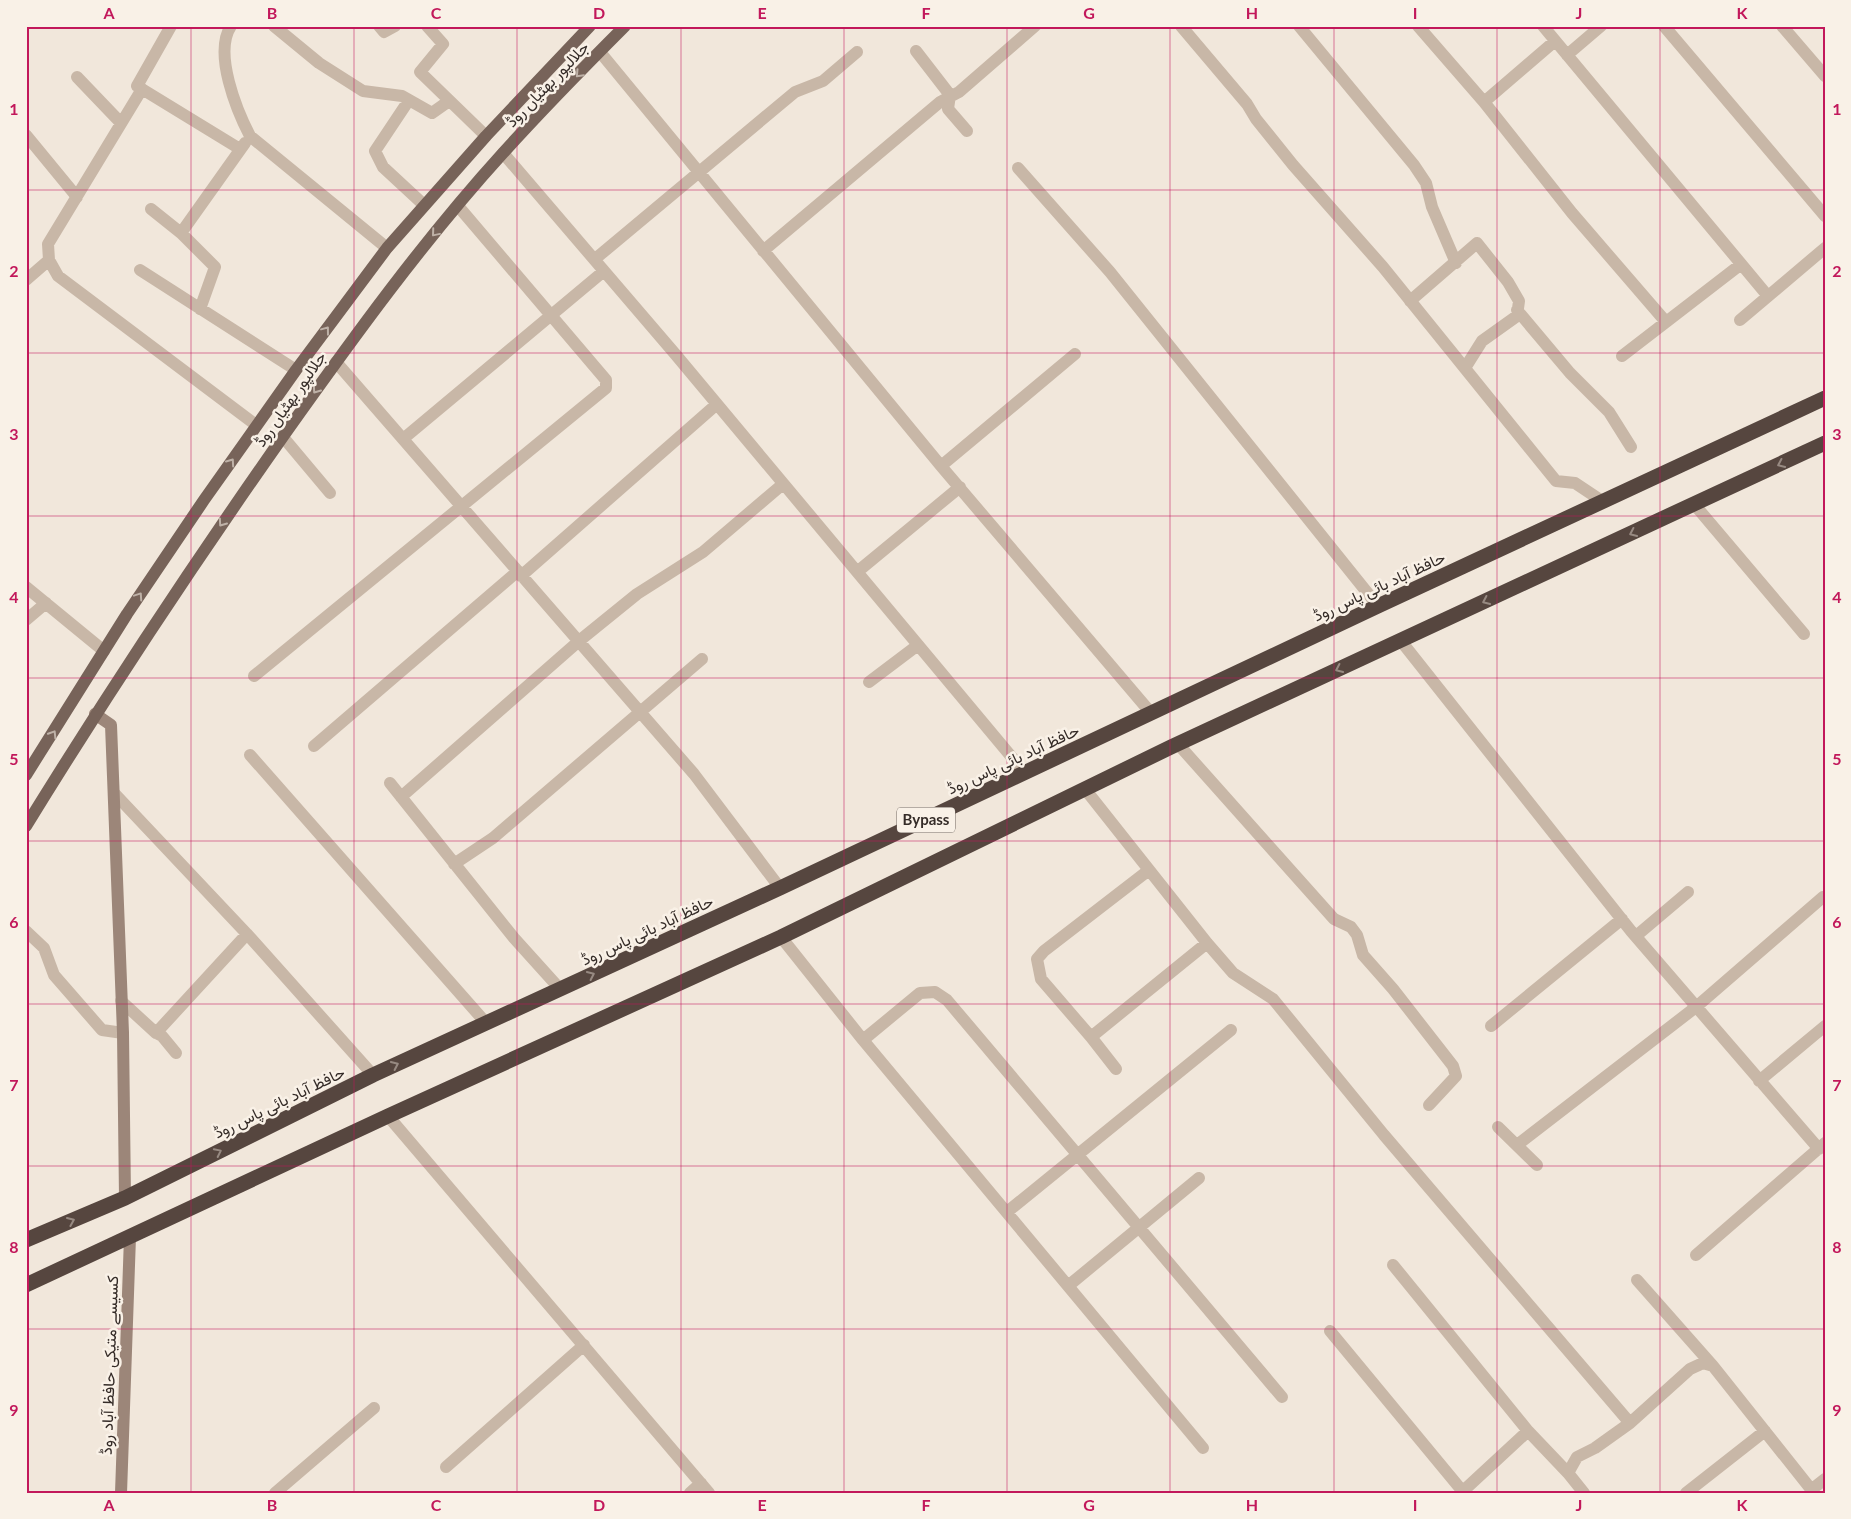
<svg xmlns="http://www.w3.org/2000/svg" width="1851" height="1519" font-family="Lato,Vazirmatn,sans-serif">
	<rect width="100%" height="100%" fill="#f1e7db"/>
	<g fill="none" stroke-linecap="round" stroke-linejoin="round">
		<path stroke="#c8b7a7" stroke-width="12" d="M171,26L137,86L240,149
			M231,26C213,53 237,111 250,136L387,248
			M274,26L319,63L363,91L402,96L432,113L449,101
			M379,26L384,32L395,26
			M427,26L443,44L420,72L486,136
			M1181,26L1247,104L1256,119L1293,165L1383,267L1556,481L1575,483L1602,501
			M1299,26L1414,165L1426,183L1432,207L1456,263
			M1418,26L1484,102L1572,213L1666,322
			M1543,26L1767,295
			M1664,26L1825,216
			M1782,26L1825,76
			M916,51L950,95L948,109L967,131
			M600,52L941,466L1151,713
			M1567,55L1601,26
			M77,77L121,123
			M142,89L48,244L49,260L58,276L256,425
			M409,100L375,151L383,167L424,205
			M1484,102L1555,41
			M26,135L77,197
			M503,153L676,355L1025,773
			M1018,168L1110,272L1378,606
			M151,209L181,233L215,267L200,309
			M181,233L245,143
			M763,251L940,102L959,92L1035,26
			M595,259L795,92L823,81L857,52
			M140,270L296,370
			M26,280L49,260
			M1410,301L1477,243L1508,282L1519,301L1517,316L1482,341L1465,368
			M1517,310L1570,373L1609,412L1631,447
			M1740,320L1825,248
			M1622,356L1740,265
			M336,362L694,774L780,888
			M283,437L330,493
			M403,439L604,271
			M941,466L1075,354
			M1694,504L1804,634
			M857,572L960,487
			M521,576L717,404
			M26,587L104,651
			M26,620L46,603
			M1401,641L1631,931L1819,1149
			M254,676L606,388V380L458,206
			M869,682L918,645
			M1178,744L1334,919L1351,927L1357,935L1363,955L1393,989L1453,1066L1456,1076L1429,1105
			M314,746L518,571
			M250,755L486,1023
			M390,783L514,938L560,989
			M1085,789L1207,943L1233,973L1273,999L1384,1135L1630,1423
			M115,794L247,934L373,1075
			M401,797L579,641L637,594L703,552L783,484
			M454,864L493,838L702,659
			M26,931L44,948L54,975L102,1030L123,1033
			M1636,936L1688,892
			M781,937L863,1040L1203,1448
			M121,1001L156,1033L162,1036L176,1053
			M1491,1026L1622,919
			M156,1033L247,934
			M1091,1037L1207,943
			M863,1040L920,993L935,992L947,1000L1282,1397
			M1116,1069L1091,1037L1041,979L1037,959L1044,951L1149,870
			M1759,1081L1825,1026
			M388,1116L709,1493
			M1498,1127L1537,1165
			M1517,1145L1696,1007L1823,897
			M1007,1212L1231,1030
			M1696,1255L1825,1143
			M1393,1265L1528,1431
			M1637,1280L1713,1366
			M1068,1286L1199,1178
			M1330,1331L1464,1493
			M446,1467L584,1345
			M1568,1473L1584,1493
			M1811,1490L1825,1479
			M275,1493L374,1408
			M690,1493L701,1483
			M1461,1493L1528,1431L1568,1473L1577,1457L1595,1448L1630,1423L1690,1369L1703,1363L1713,1366L1814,1493
			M1686,1493L1765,1431"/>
		<path stroke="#9c8679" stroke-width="12" d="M95,714L111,725L123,1033L125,1198
			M121,1493L130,1237"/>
		<path stroke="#776359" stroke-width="12" d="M26,775L127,614L204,500L296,370L387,248L486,136L590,26
			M26,826C108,693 194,563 284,435C353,338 423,241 503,153C542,110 584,67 625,26"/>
		<path stroke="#56463f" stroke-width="15" d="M26,1240L125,1198L373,1075L780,888L1378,606L1825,398
			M26,1285L388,1116L781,937L1171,747L1825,443"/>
	</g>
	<defs><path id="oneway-chevron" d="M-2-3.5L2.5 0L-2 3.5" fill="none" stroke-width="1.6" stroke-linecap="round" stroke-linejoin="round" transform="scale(1.25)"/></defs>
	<g stroke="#beb1a7">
		<use href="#oneway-chevron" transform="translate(579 74) rotate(133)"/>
		<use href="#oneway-chevron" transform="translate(435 233) rotate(130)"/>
		<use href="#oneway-chevron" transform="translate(326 330) rotate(-53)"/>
		<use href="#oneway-chevron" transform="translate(316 390) rotate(125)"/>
		<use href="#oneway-chevron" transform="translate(231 462) rotate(-55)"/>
		<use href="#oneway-chevron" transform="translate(222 523) rotate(125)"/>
		<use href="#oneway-chevron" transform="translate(139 596) rotate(-56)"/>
		<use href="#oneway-chevron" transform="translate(53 734) rotate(-58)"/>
	</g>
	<g stroke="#978a82">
		<use href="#oneway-chevron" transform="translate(1781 464) rotate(155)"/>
		<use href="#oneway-chevron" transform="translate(1633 533) rotate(155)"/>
		<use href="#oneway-chevron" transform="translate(1486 601) rotate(155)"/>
		<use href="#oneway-chevron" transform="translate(1339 669) rotate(155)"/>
		<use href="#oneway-chevron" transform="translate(591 975) rotate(-25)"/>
		<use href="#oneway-chevron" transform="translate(395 1065) rotate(-25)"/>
		<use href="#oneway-chevron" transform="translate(218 1152) rotate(-26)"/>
		<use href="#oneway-chevron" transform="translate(71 1221) rotate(-23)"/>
	</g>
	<path fill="none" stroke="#c2185b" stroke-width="1" stroke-opacity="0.55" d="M191,26V1493M354,26V1493M517,26V1493M681,26V1493M844,26V1493M1007,26V1493M1170,26V1493M1334,26V1493M1497,26V1493M1660,26V1493M26,190H1825M26,353H1825M26,516H1825M26,678H1825M26,841H1825M26,1004H1825M26,1166H1825M26,1329H1825"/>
	<g text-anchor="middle" stroke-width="5" stroke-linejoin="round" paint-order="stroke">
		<rect fill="#f9f1e7" stroke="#706761" stroke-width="1" x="897" y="807.5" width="58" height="25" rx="4"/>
		<g font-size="15" font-weight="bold" fill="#352c28">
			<text x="926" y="825">Bypass</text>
		</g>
		<g font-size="16" fill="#352c28" stroke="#f9f1e7">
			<text transform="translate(547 84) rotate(-46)" y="6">جلالپور بھٹیاں روڈ</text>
			<text transform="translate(290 399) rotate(-55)" y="6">جلالپور بھٹیاں روڈ</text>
			<text transform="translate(1379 586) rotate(-25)" y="6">حافظ آباد بائی پاس روڈ</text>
			<text transform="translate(1013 759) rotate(-25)" y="6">حافظ آباد بائی پاس روڈ</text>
			<text transform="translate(647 930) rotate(-25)" y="6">حافظ آباد بائی پاس روڈ</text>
			<text transform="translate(279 1102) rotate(-26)" y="6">حافظ آباد بائی پاس روڈ</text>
			<text transform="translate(109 1365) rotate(-88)" y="6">کسیسے متیکی حافظ آباد روڈ</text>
		</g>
	</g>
	<rect width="1851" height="1519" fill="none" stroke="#f9f1e7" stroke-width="55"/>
	<rect x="28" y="28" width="1796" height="1464" fill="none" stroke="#c2185b" stroke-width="2"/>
	<g font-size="16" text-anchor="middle" font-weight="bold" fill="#c2185b">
		<text x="109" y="19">A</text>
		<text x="272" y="19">B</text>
		<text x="436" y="19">C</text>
		<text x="599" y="19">D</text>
		<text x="762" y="19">E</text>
		<text x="926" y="19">F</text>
		<text x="1089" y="19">G</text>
		<text x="1252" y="19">H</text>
		<text x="1415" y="19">I</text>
		<text x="1579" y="19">J</text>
		<text x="1742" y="19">K</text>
		<text x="14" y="115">1</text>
		<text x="1837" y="115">1</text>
		<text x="14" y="277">2</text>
		<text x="1837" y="277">2</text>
		<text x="14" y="440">3</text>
		<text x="1837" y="440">3</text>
		<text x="14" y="603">4</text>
		<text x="1837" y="603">4</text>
		<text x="14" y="765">5</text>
		<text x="1837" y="765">5</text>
		<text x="14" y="928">6</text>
		<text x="1837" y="928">6</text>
		<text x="14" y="1091">7</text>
		<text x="1837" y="1091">7</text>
		<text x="14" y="1253">8</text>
		<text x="1837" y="1253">8</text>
		<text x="14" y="1416">9</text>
		<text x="1837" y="1416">9</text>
		<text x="109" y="1511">A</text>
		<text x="272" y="1511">B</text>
		<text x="436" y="1511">C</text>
		<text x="599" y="1511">D</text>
		<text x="762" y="1511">E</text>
		<text x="926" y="1511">F</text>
		<text x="1089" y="1511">G</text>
		<text x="1252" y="1511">H</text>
		<text x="1415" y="1511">I</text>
		<text x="1579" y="1511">J</text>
		<text x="1742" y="1511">K</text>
	</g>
</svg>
